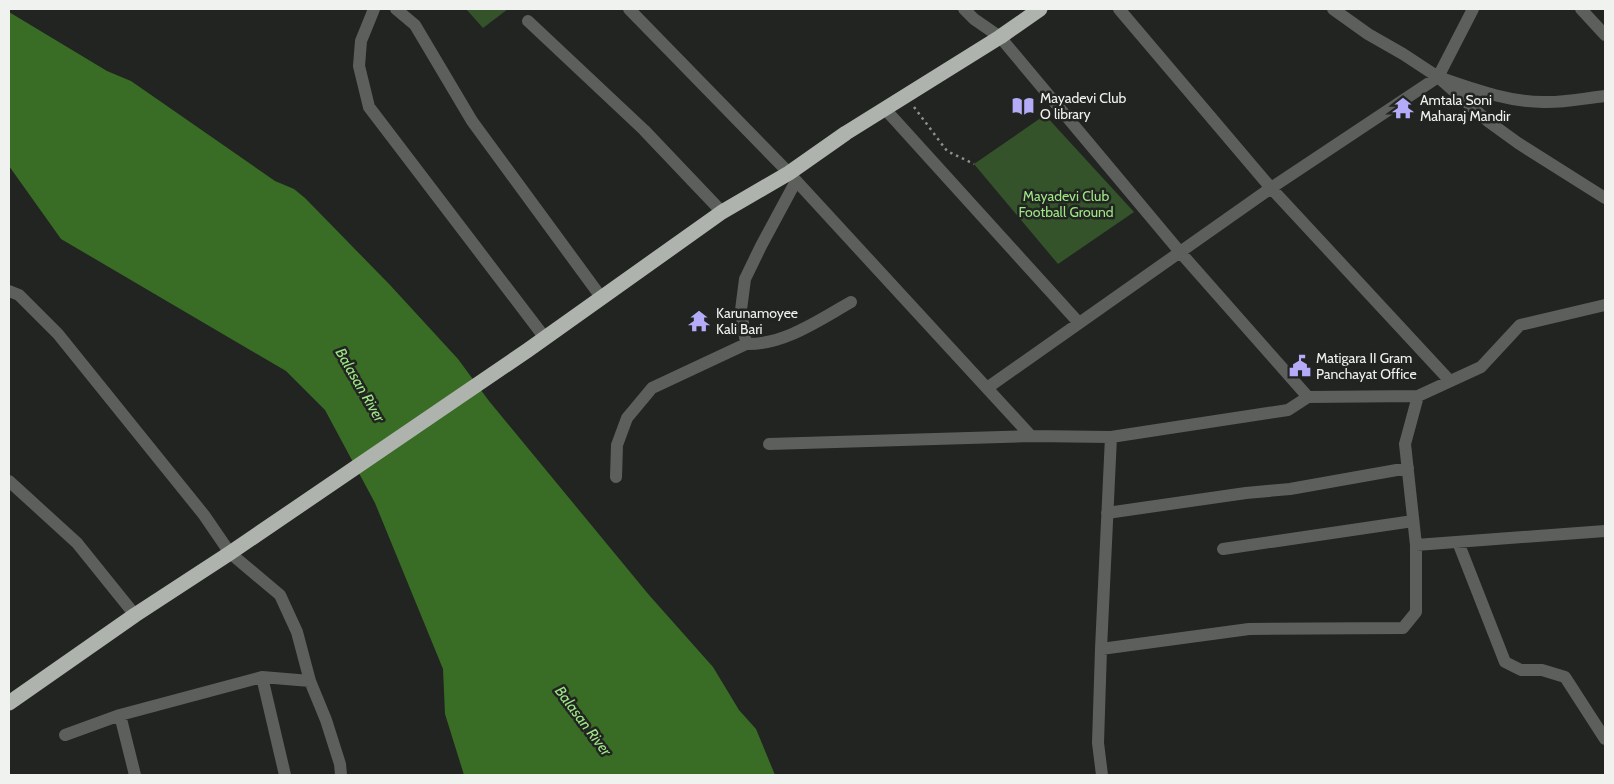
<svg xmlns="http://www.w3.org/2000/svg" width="1614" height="784" font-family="Cabin,sans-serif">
	<rect width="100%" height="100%" fill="#212420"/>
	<path fill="#35532b" d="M466,9H508L483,28Z
		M1045,115L1134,212L1058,264L974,164Z"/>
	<path fill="#396c25" d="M9,12L107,71L131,81L275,181L294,189L305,198L390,285L458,359L489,401L649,595L713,667L739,710L756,729L775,775H464L445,714L443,669L375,503L325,410L286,371L61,239L9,166Z"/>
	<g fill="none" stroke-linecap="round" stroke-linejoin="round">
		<path stroke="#8d8f8c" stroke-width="2.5" stroke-dasharray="2.5 4" stroke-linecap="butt" d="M914,107L947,151L974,164"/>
		<path stroke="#5d5f5d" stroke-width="12" d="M374,9L361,41L359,66L369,107L545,338
			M396,9L415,25L472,121L601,297
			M629,9L789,173L1031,436
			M964,9L974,19L1000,37L1180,252L1308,397
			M1119,9L1271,188L1450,381
			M1333,9L1368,34L1403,54L1438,77L1489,122L1518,143L1605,198
			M1581,9L1605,35
			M528,21L644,130L722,212
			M1444,79C1476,90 1509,102 1543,102C1563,103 1585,98 1605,96
			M885,109L1079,323
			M9,291L19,295L58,334L204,515L230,553L280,595L297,632L310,681L326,720L340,764L341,775
			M746,344C784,345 819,320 851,302
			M987,388L1271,188L1438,77L1473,9
			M769,444L1031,436L1111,437L1288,410L1308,397L1418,396L1481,367L1520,325L1605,305
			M616,477L617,445L627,418L652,388L746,344L741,310L745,279L761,246L796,181
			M9,481L77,543L135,615
			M1107,513L1246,493L1290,489L1408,468
			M1458,542L1505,662L1521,670H1542L1565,677L1605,739
			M1416,545L1605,531
			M1223,549L1413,521
			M1101,649L1249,629L1403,628L1416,612V545L1405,444L1418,396
			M262,677L285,775
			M120,715L135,775
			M65,735L120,715L262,677L310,681
			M1102,775L1098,743L1101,649L1111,437"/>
		<path stroke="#afb3ae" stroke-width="15" d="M9,703L135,615L230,553L528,350L722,212L789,173L846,133L1000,37L1040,9"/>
	</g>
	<defs>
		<g id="library-bare" transform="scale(1.725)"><path d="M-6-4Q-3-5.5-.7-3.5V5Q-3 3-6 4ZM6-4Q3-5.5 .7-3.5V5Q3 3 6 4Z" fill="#b4acf9" stroke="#212420" stroke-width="2.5" paint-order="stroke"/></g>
		<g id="temple-bare" transform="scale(1.725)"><path d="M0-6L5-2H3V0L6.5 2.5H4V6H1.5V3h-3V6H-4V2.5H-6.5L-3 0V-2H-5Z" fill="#b4acf9" stroke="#212420" stroke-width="2.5" paint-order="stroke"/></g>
		<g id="civic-bare" transform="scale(1.725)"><path d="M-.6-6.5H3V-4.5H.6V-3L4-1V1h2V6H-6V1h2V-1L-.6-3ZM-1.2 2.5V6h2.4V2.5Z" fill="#b4acf9" stroke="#212420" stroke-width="2.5" paint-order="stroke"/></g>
	</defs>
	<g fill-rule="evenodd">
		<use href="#library-bare" x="1023" y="106"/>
		<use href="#temple-bare" x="1403" y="108"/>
		<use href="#temple-bare" x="699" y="321"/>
		<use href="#civic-bare" x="1300" y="366"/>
	</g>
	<g text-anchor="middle" stroke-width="5" stroke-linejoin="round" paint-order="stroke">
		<g font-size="14" fill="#f0f2f0" stroke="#212420" text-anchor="start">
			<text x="1040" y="103">Mayadevi Club<tspan x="1040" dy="16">O library</tspan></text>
			<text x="1420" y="105">Amtala Soni<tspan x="1420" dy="16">Maharaj Mandir</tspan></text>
			<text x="716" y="318">Karunamoyee<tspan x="716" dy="16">Kali Bari</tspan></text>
			<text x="1316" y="363">Matigara II Gram<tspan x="1316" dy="16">Panchayat Office</tspan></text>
		</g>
		<g font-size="14" fill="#9ee686" stroke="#212420">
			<text x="1066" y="201">Mayadevi Club<tspan x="1066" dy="16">Football Ground</tspan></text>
		</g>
		<g font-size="15" font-style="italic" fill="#9ee686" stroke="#212420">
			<text transform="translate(360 385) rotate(60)" y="5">Balasan River</text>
			<text transform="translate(583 721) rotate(53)" y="5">Balasan River</text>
		</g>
	</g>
	<rect width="1614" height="784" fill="none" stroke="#f0f2f0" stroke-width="20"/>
</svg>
